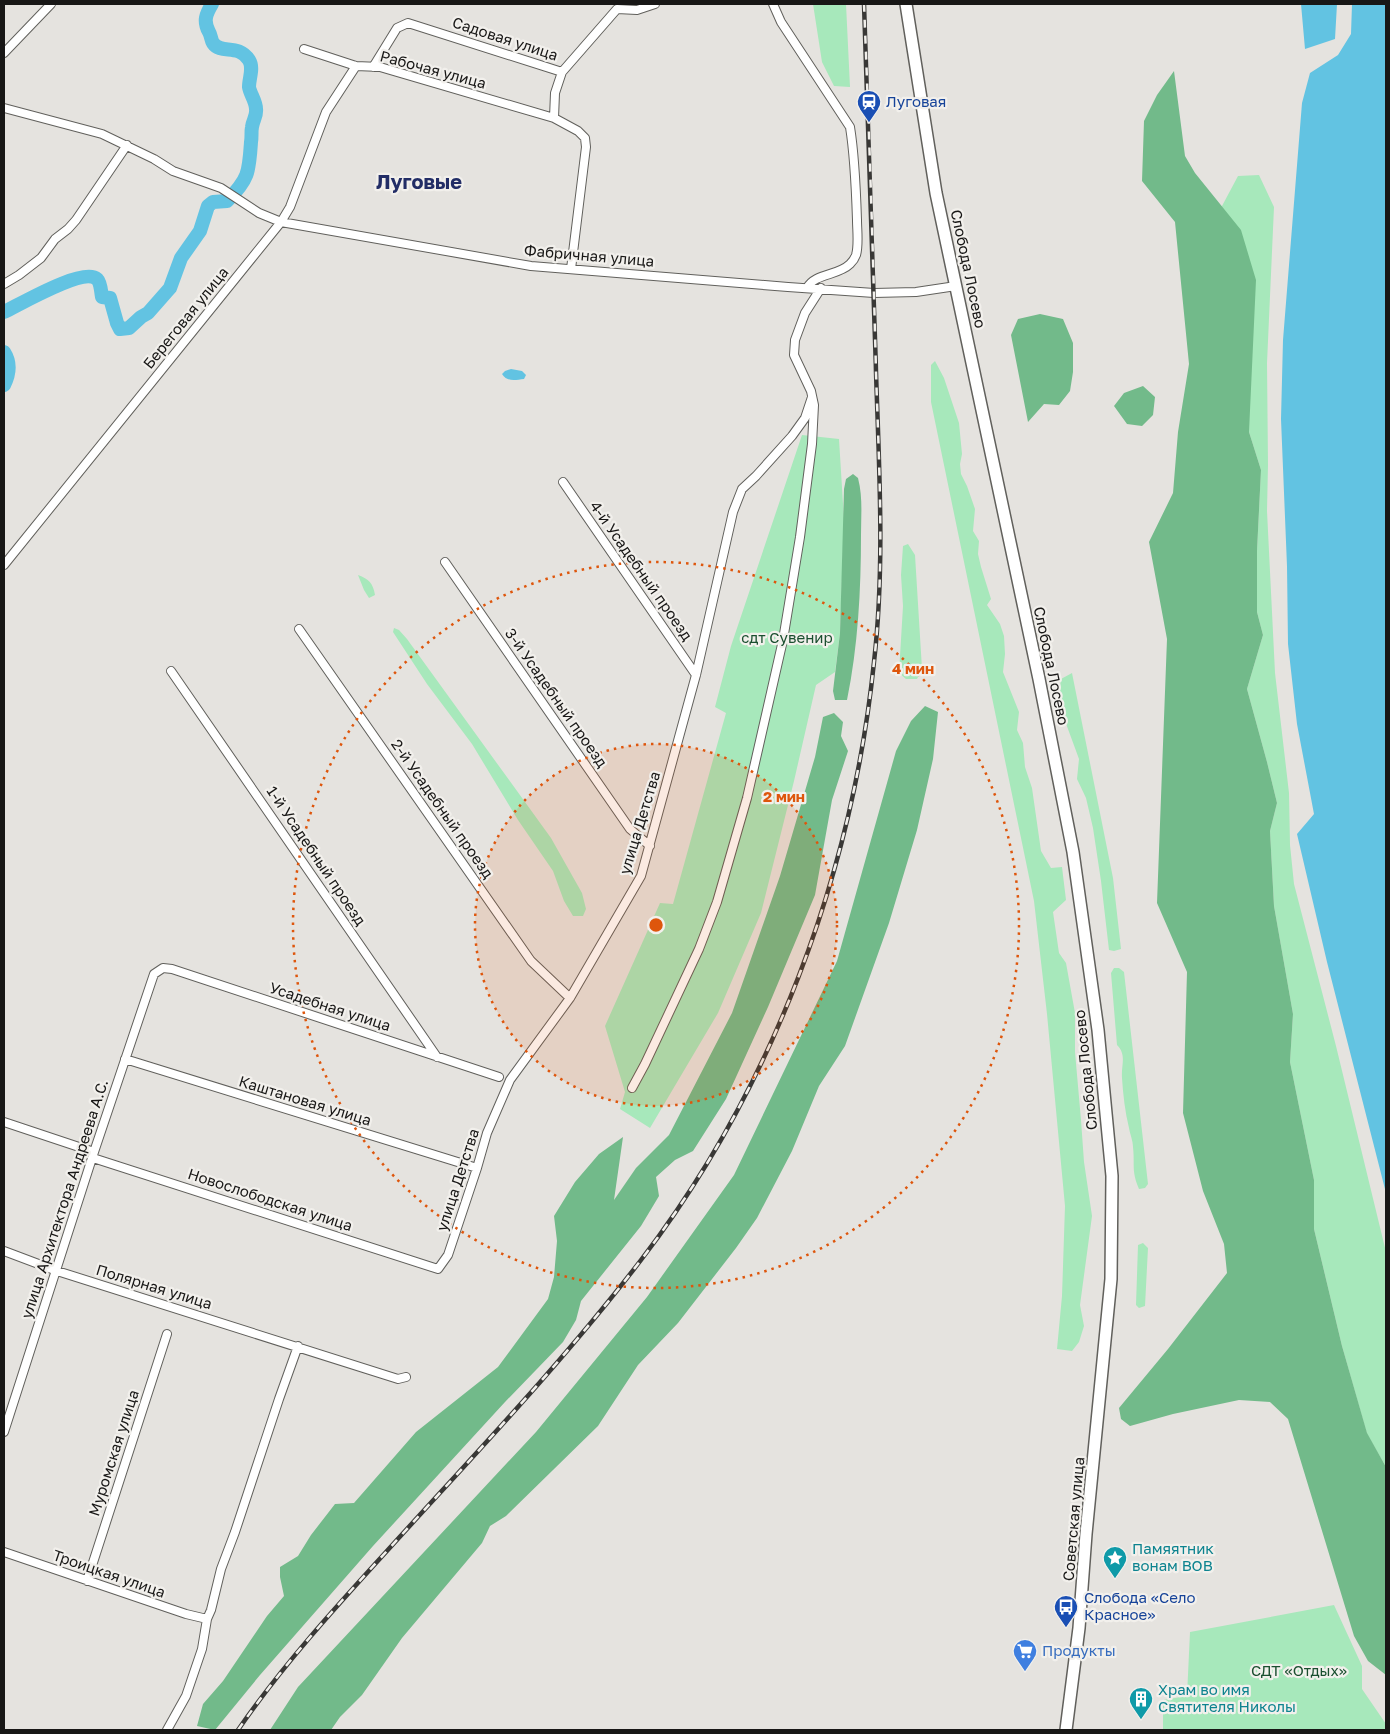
<svg xmlns="http://www.w3.org/2000/svg" width="1390" height="1734" font-family="'Golos Text',sans-serif">
	<rect width="100%" height="100%" fill="#e5e3df"/>
	<path fill="#a7e8bb" d="M813,4H846L850,87L834,86L822,62Z
		M1259,175L1274,207L1267,363L1268,465L1267,511L1275,673L1289,793L1290,845L1294,884L1336,1046L1386,1252V1467L1367,1434L1342,1346L1314,1229V1180L1290,1062L1293,1014L1274,906L1270,831L1277,803L1267,762L1247,689L1263,635L1257,612V551L1261,470L1249,432V407L1222,206L1238,176Z
		M935,361L944,378L959,423L962,454L960,464L961,474L967,486L975,509L973,531L979,541L978,554L981,567L991,599L987,605L1000,624L1004,636L1005,654L1003,672L1019,712L1017,730L1023,743L1025,767L1032,788L1041,851L1051,868L1062,867L1066,900L1053,912L1059,953L1066,963L1075,1013V1052L1081,1120L1084,1162L1092,1216L1080,1305L1084,1326L1079,1342L1072,1351L1057,1349L1062,1296L1065,1206L1047,1014L1034,901L931,402V365Z
		M802,435L839,439L844,520L840,633L835,672L816,685L794,781L761,913L718,1013L650,1128L620,1109L625,1092L605,1026L660,903L673,904L726,713L715,707L731,646Z
		M908,544L915,555L922,669L917,679H906L899,673L903,606L901,575L903,546Z
		M358,575C369,579 373,583 375,595L369,598L364,590Z
		M394,628L399,630L407,639L551,838L582,893L586,909L583,916H573L564,901L553,871L518,820L472,744L427,684L393,632Z
		M1072,673L1113,878L1121,949L1114,951L1109,950L1101,881L1093,828L1086,798L1077,779L1079,759L1061,710L1060,687L1061,679Z
		M1114,968H1119L1124,972L1148,1184L1145,1188L1139,1189C1131,1170 1135,1165 1133,1147C1133,1141 1130,1134 1129,1128C1125,1112 1123,1094 1122,1078C1121,1065 1127,1055 1117,1045L1111,973Z
		M1143,1243L1148,1248L1145,1306L1139,1308L1136,1305L1138,1245Z
		M1334,1605L1362,1666V1689L1386,1724V1730H1163V1700L1187,1696L1190,1632Z"/>
	<path fill="#72ba8a" d="M1174,71L1185,156L1195,173L1241,230L1256,280L1249,432L1261,470L1257,551V612L1263,635L1247,689L1267,762L1277,803L1270,831L1274,906L1293,1014L1290,1062L1314,1180V1229L1342,1346L1367,1433L1386,1467V1675L1368,1661L1354,1636L1288,1419L1270,1402L1239,1400L1173,1414L1130,1426L1121,1419L1119,1408L1168,1349L1227,1273L1224,1244L1203,1191L1183,1113L1187,972L1157,903L1167,639L1149,542L1173,493L1178,432L1189,364L1175,222L1142,181L1144,121L1157,95Z
		M1040,314L1063,319L1073,343V372L1070,391L1059,405L1044,404L1028,422L1011,335L1018,319Z
		M1143,386L1155,397L1153,415L1142,426L1127,424L1114,406L1124,393Z
		M853,474L858,478C863,497 861,516 861,535C861,590 858,647 847,700H835L833,691L840,633L844,489L846,479Z
		M925,706L938,712L933,759L917,830L889,923L845,1046L819,1086L792,1151L757,1218L736,1248L678,1323L638,1365L598,1426L506,1516L490,1526L482,1543L402,1638L362,1695L340,1717L331,1730H270L298,1687L536,1432L647,1297L734,1175L837,961L896,751L911,721Z
		M834,713L843,722L841,736L848,751L832,800L815,895L768,1007L726,1099L693,1151L675,1160L656,1177L659,1196L641,1226L581,1301L576,1320L563,1342L505,1402L373,1546L260,1675L215,1730L197,1726L203,1704L223,1681L267,1616L284,1596L280,1577V1567L298,1556L311,1535L335,1504L354,1503L416,1432L498,1367L548,1299L554,1277L557,1241L554,1216L575,1182L599,1154L623,1137L614,1200L636,1168L669,1135L732,1013L780,876L815,757L823,717Z"/>
	<path fill="#62c3e2" d="M1301,4H1337L1335,39L1305,49Z
		M1352,4H1386V1193L1327,962L1297,834L1314,814L1297,724L1288,644L1287,566L1281,419L1283,340L1302,103L1310,73L1338,55L1351,34Z
		M511,369L522,371L526,375L524,379C515,380 507,382 502,374L505,371Z"/>
	<g fill="none" stroke-linecap="round" stroke-linejoin="round">
		<path stroke="#62c3e2" stroke-width="14" d="M4,312C19,305 83,267 97,279C101,283 101,292 102,297L110,298L117,323L120,329L129,328L141,317L148,313L170,288L181,258L200,231L208,206L213,202L227,201C249,179 249,172 251,142C252,137 251,132 252,127C253,120 257,116 256,109C256,101 250,94 249,87C249,78 254,68 249,60C238,43 221,55 213,43C211,40 211,35 209,32C203,21 206,14 212,4
			M4,352C11,363 10,373 4,385"/>
		<g stroke="#61605c" stroke-width="10">
			<path id="street" d="M773,4L781,22L850,127C855,158 856,189 857,220C857,230 859,245 856,255C855,258 852,262 850,264C838,276 815,273 807,288
				M304,49L356,66L380,67L554,118
				M4,53L51,4
				M373,67L397,28L408,23L562,72
				M4,108L102,134L154,159L173,171L221,188L259,213L281,222L531,266L788,287L874,293L916,292L956,286
				M571,269L586,147L585,138L578,131L554,118L555,93L562,72L617,9L637,10L655,4
				M4,284L19,275L41,258L55,239L68,229L76,220L127,145
				M563,482L696,675
				M445,562L630,829L650,846
				M4,565L281,222L290,207L326,112L356,66
				M299,629L531,961L570,998
				M171,671L437,1057
				M125,1059L477,1168
				M632,1088L645,1064L699,949L717,902L747,798L783,640L800,537L812,444L814,405L811,391L794,355L795,340L805,313L821,288
				M4,1122L94,1152
				M93,1158L438,1269L448,1255L477,1168L487,1133L510,1080L570,998L641,876L696,675L733,512L742,489L756,476L792,436L805,418L812,397
				M4,1251L57,1271L398,1379L406,1377
				M4,1432L94,1152L154,974L163,968L172,969L499,1077
				M4,1552L186,1614L207,1619
				M87,1581L167,1334
				M167,1730L186,1696L202,1649L207,1619L211,1610L221,1569L235,1532L279,1399L298,1346"/>
		</g>
		<g stroke="#61605c" stroke-width="14">
			<path id="primary" d="M906,4L936,193L1039,679L1073,852L1098,1030L1112,1176L1111,1279L1086,1534L1079,1628L1066,1730"/>
		</g>
		<use href="#street" stroke="#fff" stroke-width="8"/>
		<use href="#primary" stroke="#fff" stroke-width="11"/>
		<g stroke="#393836" stroke-width="4.5">
			<path id="rail" d="M238,1730C282,1666 334,1609 386,1552C473,1456 563,1362 641,1260C772,1089 852,876 874,662C885,566 879,468 876,372C873,249 869,126 864,4"/>
		</g>
		<use href="#rail" stroke="#f2f0ec" stroke-width="2.5" stroke-dasharray="8" stroke-linecap="butt"/>
	</g>
	<circle cx="656" cy="925" r="181" fill="#de560c" fill-opacity=".12"/>
	<g fill="none" stroke="#de560c" stroke-width="2.5" stroke-dasharray="2.5 5">
		<circle cx="656" cy="925" r="181"/>
		<circle cx="656" cy="925" r="363"/>
	</g>
	<defs>
		<g id="station-pin" transform="scale(1.25)"><path d="M0 17L-7.5 6A9.5 9.5 0 1 1 7.5 6Z" fill="#1a4fb4" stroke="#f2f0ec"/><path d="M-3-6H3Q5-6 5-4V2Q5 4 3 4L4.5 6H3L1.5 4h-3L-3 6H-4.5L-3 4Q-5 4-5 2V-4Q-5-6-3-6ZM-3.5-4v3h7v-3ZM-3.5 1v1.5H-2V1ZM2 1v1.5H3.5V1Z" fill="#fff"/></g>
		<g id="sight-pin" transform="scale(1.25)"><path d="M0 17L-7.5 6A9.5 9.5 0 1 1 7.5 6Z" fill="#0f9aa8" stroke="#f2f0ec"/><path d="M0-6L1.8-2.2L6-1.7L2.9 1.2L3.7 5.4L0 3.3L-3.7 5.4L-2.9 1.2L-6-1.7L-1.8-2.2Z" fill="#fff"/></g>
		<g id="bus-pin" transform="scale(1.25)"><path d="M0 17L-7.5 6A9.5 9.5 0 1 1 7.5 6Z" fill="#1a4fb4" stroke="#f2f0ec"/><path d="M-5-6H5V4H4V6H2V4H-2V6H-4V4H-5ZM-3.5-4V0h7V-4ZM-3.5 1.2v1.5H-2V1.2ZM2 1.2v1.5H3.5V1.2Z" fill="#fff"/></g>
		<g id="supermarket-pin" transform="scale(1.25)"><path d="M0 17L-7.5 6A9.5 9.5 0 1 1 7.5 6Z" fill="#3f7fe0" stroke="#f2f0ec"/><path d="M-6-5.5h2.5l.6 2H6L4.5 2H-2.5L-4.4-4H-6ZM-1.5 3.2a1.3 1.3 0 1 0 .1 0ZM3 3.2a1.3 1.3 0 1 0 .1 0Z" fill="#fff"/></g>
		<g id="building-pin" transform="scale(1.25)"><path d="M0 17L-7.5 6A9.5 9.5 0 1 1 7.5 6Z" fill="#0f9aa8" stroke="#f2f0ec"/><path d="M-4-6H4V6H1V3H-1V6H-4ZM-2.5-4.3h1.7v1.8h-1.7ZM.8-4.3h1.7v1.8H.8ZM-2.5-1h1.7V.8h-1.7ZM.8-1h1.7V.8H.8Z" fill="#fff"/></g>
	</defs>
	<g fill-rule="evenodd">
		<use href="#station-pin" x="869" y="102"/>
		<use href="#sight-pin" x="1115" y="1558"/>
		<use href="#bus-pin" x="1066" y="1607"/>
		<use href="#supermarket-pin" x="1025" y="1651"/>
		<use href="#building-pin" x="1141" y="1699"/>
	</g>
	<g text-anchor="middle" stroke-width="4.5" stroke-linejoin="round" paint-order="stroke">
		<g font-size="15" fill="#181716" stroke="#f2f0ec">
			<text transform="translate(505 39) rotate(18)" y="5">Садовая улица</text>
			<text transform="translate(433 70) rotate(15)" y="5">Рабочая улица</text>
			<text transform="translate(589 256) rotate(5)" y="5">Фабричная улица</text>
			<text transform="translate(968 269) rotate(78)" y="5">Слобода Лосево</text>
			<text transform="translate(186 318) rotate(-51)" y="5">Береговая улица</text>
			<text transform="translate(641 571) rotate(55)" y="5">4-й Усадебный проезд</text>
			<text transform="translate(1051 666) rotate(78)" y="5">Слобода Лосево</text>
			<text transform="translate(556 698) rotate(55)" y="5">3-й Усадебный проезд</text>
			<text transform="translate(442 809) rotate(55)" y="5">2-й Усадебный проезд</text>
			<text transform="translate(640 823) rotate(-73)" y="5">улица Детства</text>
			<text transform="translate(316 856) rotate(56)" y="5">1-й Усадебный проезд</text>
			<text transform="translate(330 1007) rotate(18)" y="5">Усадебная улица</text>
			<text transform="translate(1086 1070) rotate(-96)" y="5">Слобода Лосево</text>
			<text transform="translate(305 1101) rotate(17)" y="5">Каштановая улица</text>
			<text transform="translate(458 1180) rotate(-72)" y="5">улица Детства</text>
			<text transform="translate(65 1199) rotate(-72)" y="5">улица Архитектора Андреева А.С.</text>
			<text transform="translate(270 1200) rotate(18)" y="5">Новослободская улица</text>
			<text transform="translate(154 1287) rotate(17)" y="5">Полярная улица</text>
			<text transform="translate(114 1453) rotate(-72)" y="5">Муромская улица</text>
			<text transform="translate(1074 1519) rotate(-85)" y="5">Советская улица</text>
			<text transform="translate(109 1574) rotate(19)" y="5">Троицкая улица</text>
		</g>
		<g font-size="15" fill="#164399" stroke="#f2f0ec" text-anchor="start">
			<text x="886" y="107">Луговая</text>
			<text x="1084" y="1603">Слобода «Село<tspan x="1084" dy="17">Красное»</tspan></text>
		</g>
		<g font-size="15" fill="#1a4f2f" stroke="#f2f0ec">
			<text x="787" y="643">сдт Сувенир</text>
			<text x="1299" y="1676">СДТ «Отдых»</text>
		</g>
		<g font-size="15" fill="#0d838f" stroke="#f2f0ec" text-anchor="start">
			<text x="1132" y="1554">Памяятник<tspan x="1132" dy="17">вонам ВОВ</tspan></text>
			<text x="1158" y="1695">Храм во имя<tspan x="1158" dy="17">Святителя Николы</tspan></text>
		</g>
		<g font-size="15" fill="#366cbe" stroke="#f2f0ec" text-anchor="start">
			<text x="1042" y="1656">Продукты</text>
		</g>
		<g font-size="20" font-weight="bold" fill="#222d66" stroke="#f2f0ec">
			<text x="419" y="189">Луговые</text>
		</g>
	</g>
	<circle cx="656" cy="925" r="8" fill="#de560c" stroke="#f2f0ec" stroke-width="2.5"/>
	<g font-size="15" text-anchor="middle" font-weight="bold" fill="#de560c" stroke="#f2f0ec" stroke-width="4.5" stroke-linejoin="round" paint-order="stroke">
		<text x="913" y="674">4 мин</text>
		<text x="784" y="802">2 мин</text>
	</g>
	<rect width="1390" height="1734" fill="none" stroke="#181716" stroke-width="10"/>
</svg>
